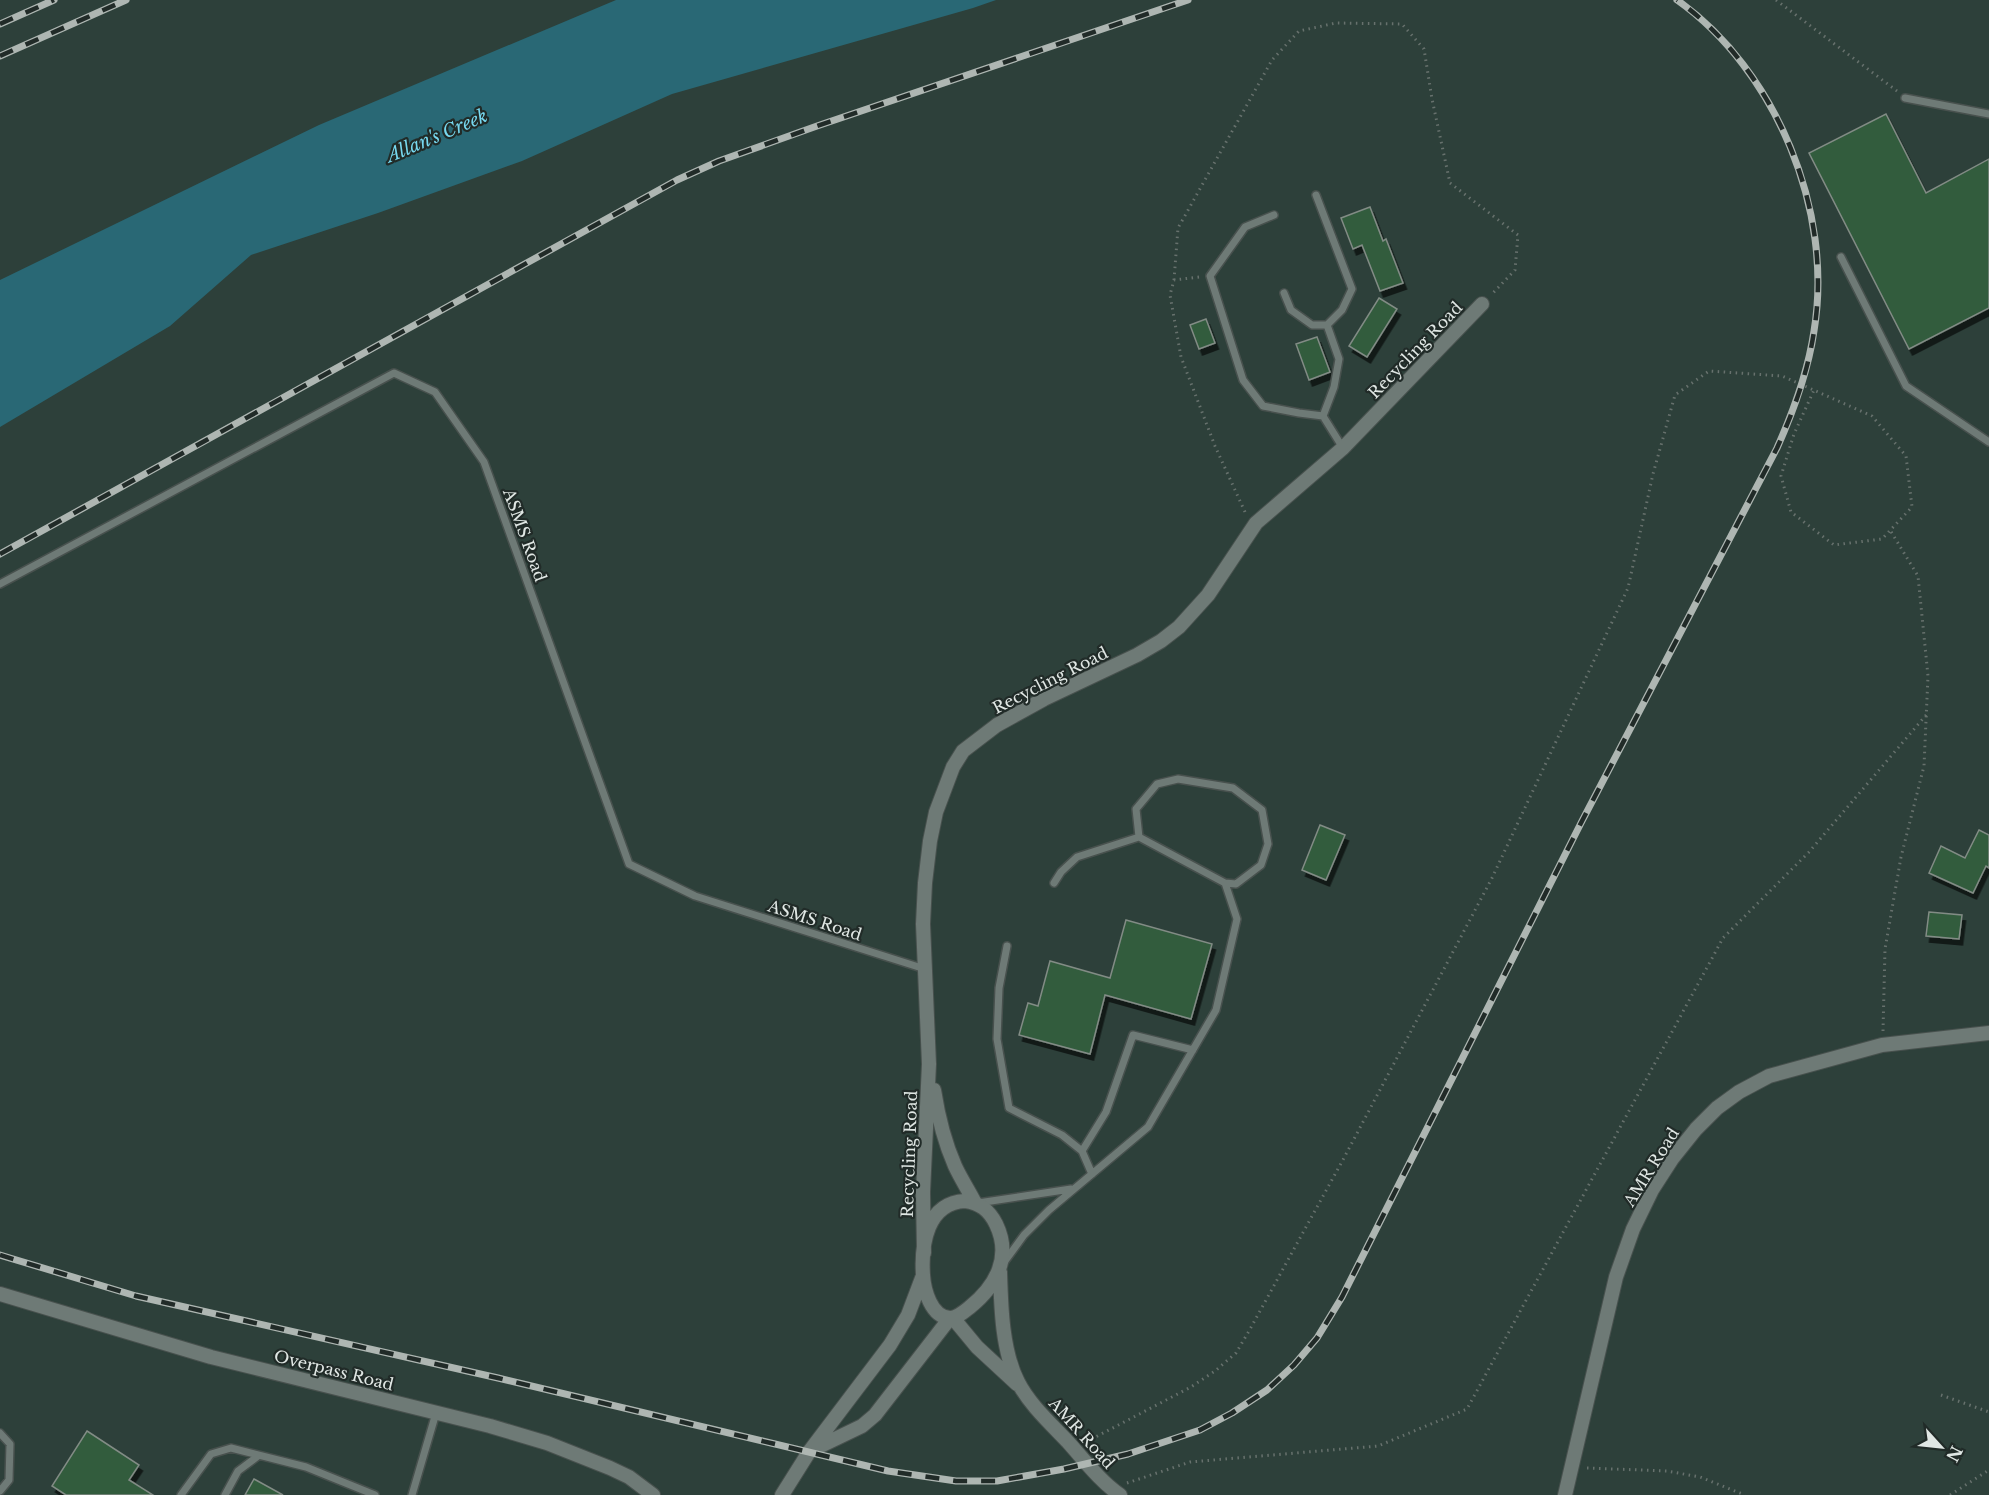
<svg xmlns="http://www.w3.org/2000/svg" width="1989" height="1495" font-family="'Libre Baskerville',serif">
	<defs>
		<filter id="shadow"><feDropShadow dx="3.5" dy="6" stdDeviation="0" flood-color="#0009"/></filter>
	</defs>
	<rect width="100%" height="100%" fill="#2a3531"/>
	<path fill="#2d403a" d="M0,0H1989V1495H0Z"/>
	<path fill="#296875" d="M616,0H996L973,8L672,94L522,161L378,213L251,255L170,326L0,427V280L319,125Z"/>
	<path fill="#315b3e" stroke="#828c85" stroke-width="1.5" filter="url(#shadow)" d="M1886,114L1926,193L1989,159V308L1909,349L1809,153Z
		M1370,207L1383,241L1386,239L1403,283L1380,291L1362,245L1353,249L1341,218Z
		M1379,298L1397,309L1367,357L1349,346Z
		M1206,319L1215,343L1199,349L1190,325Z
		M1317,337L1330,372L1309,380L1296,344Z
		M1320,825L1345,835L1326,880L1302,870Z
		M1979,830L1989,835V868L1986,866L1973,893L1929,873L1941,846L1965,858Z
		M1929,912L1962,915L1959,939L1926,936Z
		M1126,920L1212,944L1191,1019L1105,995L1090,1054L1019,1035L1028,1003L1038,1006L1050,961L1110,978Z
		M87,1431L139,1465L129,1480L153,1495H66L52,1486Z
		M254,1479L283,1495H245Z"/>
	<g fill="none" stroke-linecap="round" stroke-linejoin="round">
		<g stroke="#48514e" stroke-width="10">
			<path id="lane" d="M1905,98L1989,114
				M1316,195L1352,289L1342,310L1327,325L1339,359L1334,387L1323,416
				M1274,215L1245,227L1210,276L1243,380L1263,406L1299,413L1323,416L1343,448
				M1841,257L1906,386L1989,442
				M1284,293L1291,310L1312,325H1327
				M0,584L394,373L435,392L484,462L629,864L695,896L925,969
				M1054,883L1061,872L1077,857L1139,837
				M1007,946L999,988L997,1039L1009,1108L1062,1135L1082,1151L1092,1174
				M1082,1151L1106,1112L1133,1035L1193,1050
				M978,1203L1071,1189
				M1005,1261L1024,1235L1049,1210L1148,1127L1216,1010L1237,919L1225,883L1139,837L1136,809L1157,784L1178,779L1233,788L1262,810L1268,844L1261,865L1236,884L1225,883
				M0,1433L10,1444L9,1480L0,1491
				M181,1495L211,1454L231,1448L306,1467L375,1495
				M225,1495L238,1471L258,1456
				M412,1495L436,1413"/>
		</g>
		<g stroke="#48514e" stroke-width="16">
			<path id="street" d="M934,1090C938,1116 944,1141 955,1166C961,1179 969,1191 975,1203
				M965,1201C980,1203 989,1210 996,1224C1012,1257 996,1286 970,1307C965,1311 957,1318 950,1318C931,1317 924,1290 923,1275C921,1244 927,1203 965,1201Z
				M924,1253L923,1192L929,1064L923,924L925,883L930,841L936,812L953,767L963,751L997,725L1044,699L1137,655L1161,641L1179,627L1208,595L1256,523L1343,448L1482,304
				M1000,1272C1001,1306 1002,1351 1018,1382C1029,1404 1051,1424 1068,1442C1085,1461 1100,1481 1120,1495
				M0,1294L211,1357L490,1426L547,1443L610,1468L629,1477L653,1495
				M953,1318L977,1347L1017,1384
				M810,1451L862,1426L875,1415L950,1318
				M782,1495L809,1452L890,1345L908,1315L922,1278
				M1565,1495L1616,1277L1633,1229L1652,1190L1672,1159L1696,1129L1717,1108L1739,1092L1769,1076L1882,1045L1989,1033"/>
		</g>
		<path stroke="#67716d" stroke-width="3" stroke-dasharray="1.5 4.5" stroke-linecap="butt" d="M1776,0L1897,91
			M1199,277L1174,280L1170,295L1181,357L1215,446L1245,512
			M1174,280L1178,228L1272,60L1299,31L1336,23L1402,24L1424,49L1432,99L1450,183L1518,235L1515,270L1492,294
			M1883,1031L1885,949L1901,857L1924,766L1928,676L1918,576L1890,530
			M1941,1395L1989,1412
			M1086,1442L1191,1387L1215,1371L1236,1353L1249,1331L1345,1156L1492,878L1628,588L1653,474L1675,395L1709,371L1782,376L1872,416L1906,456L1912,507L1882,539L1834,545L1791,512L1781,476L1794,434L1814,390
			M1587,1468L1667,1471L1700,1477L1745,1495
			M1127,1483L1190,1462L1378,1446L1467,1409L1723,938L1809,852L1927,714
			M1950,1495L1989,1470"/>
		<use href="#lane" stroke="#6e7a76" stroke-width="7"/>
		<use href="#street" stroke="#6e7a76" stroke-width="14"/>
		<g stroke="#aeb6b2" stroke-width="7">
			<path id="rail" d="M0,24L54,0
				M0,56L126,0
				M0,554L677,180L719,161L817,126L1188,0
				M0,1255L136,1296L498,1378L888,1471L956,1481H997L1064,1469L1128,1454L1200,1430L1232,1413L1267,1390L1294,1365L1317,1338L1342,1297L1582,821L1777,448C1794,410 1808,372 1814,331C1834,211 1776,70 1677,0"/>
		</g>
		<use href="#rail" stroke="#212b28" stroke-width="4.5" stroke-dasharray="14" stroke-linecap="butt"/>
	</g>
	<g text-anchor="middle" stroke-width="4.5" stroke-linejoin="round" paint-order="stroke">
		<g font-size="16" fill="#e0e7e4" stroke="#212b28">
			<text transform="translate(1415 350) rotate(-46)" y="6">Recycling Road</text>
			<text transform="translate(525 535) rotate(70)" y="6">ASMS Road</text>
			<text transform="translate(1050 680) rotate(-27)" y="6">Recycling Road</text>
			<text transform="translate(815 920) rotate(18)" y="6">ASMS Road</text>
			<text transform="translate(909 1154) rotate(-88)" y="6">Recycling Road</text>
			<text transform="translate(1651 1167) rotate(-58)" y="6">AMR Road</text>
			<text transform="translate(334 1370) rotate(14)" y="6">Overpass Road</text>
			<text transform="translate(1082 1433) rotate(48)" y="6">AMR Road</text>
		</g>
		<g font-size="18" font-style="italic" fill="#77d8ef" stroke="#212b28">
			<text transform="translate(437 136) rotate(-23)" y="6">Allan's Creek</text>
		</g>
	</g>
	<g transform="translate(1941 1447) rotate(117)" stroke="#212b28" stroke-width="4.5" paint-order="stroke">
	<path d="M0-4.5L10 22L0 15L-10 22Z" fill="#e0e7e4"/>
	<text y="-9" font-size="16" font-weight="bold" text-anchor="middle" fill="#e0e7e4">N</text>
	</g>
</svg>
